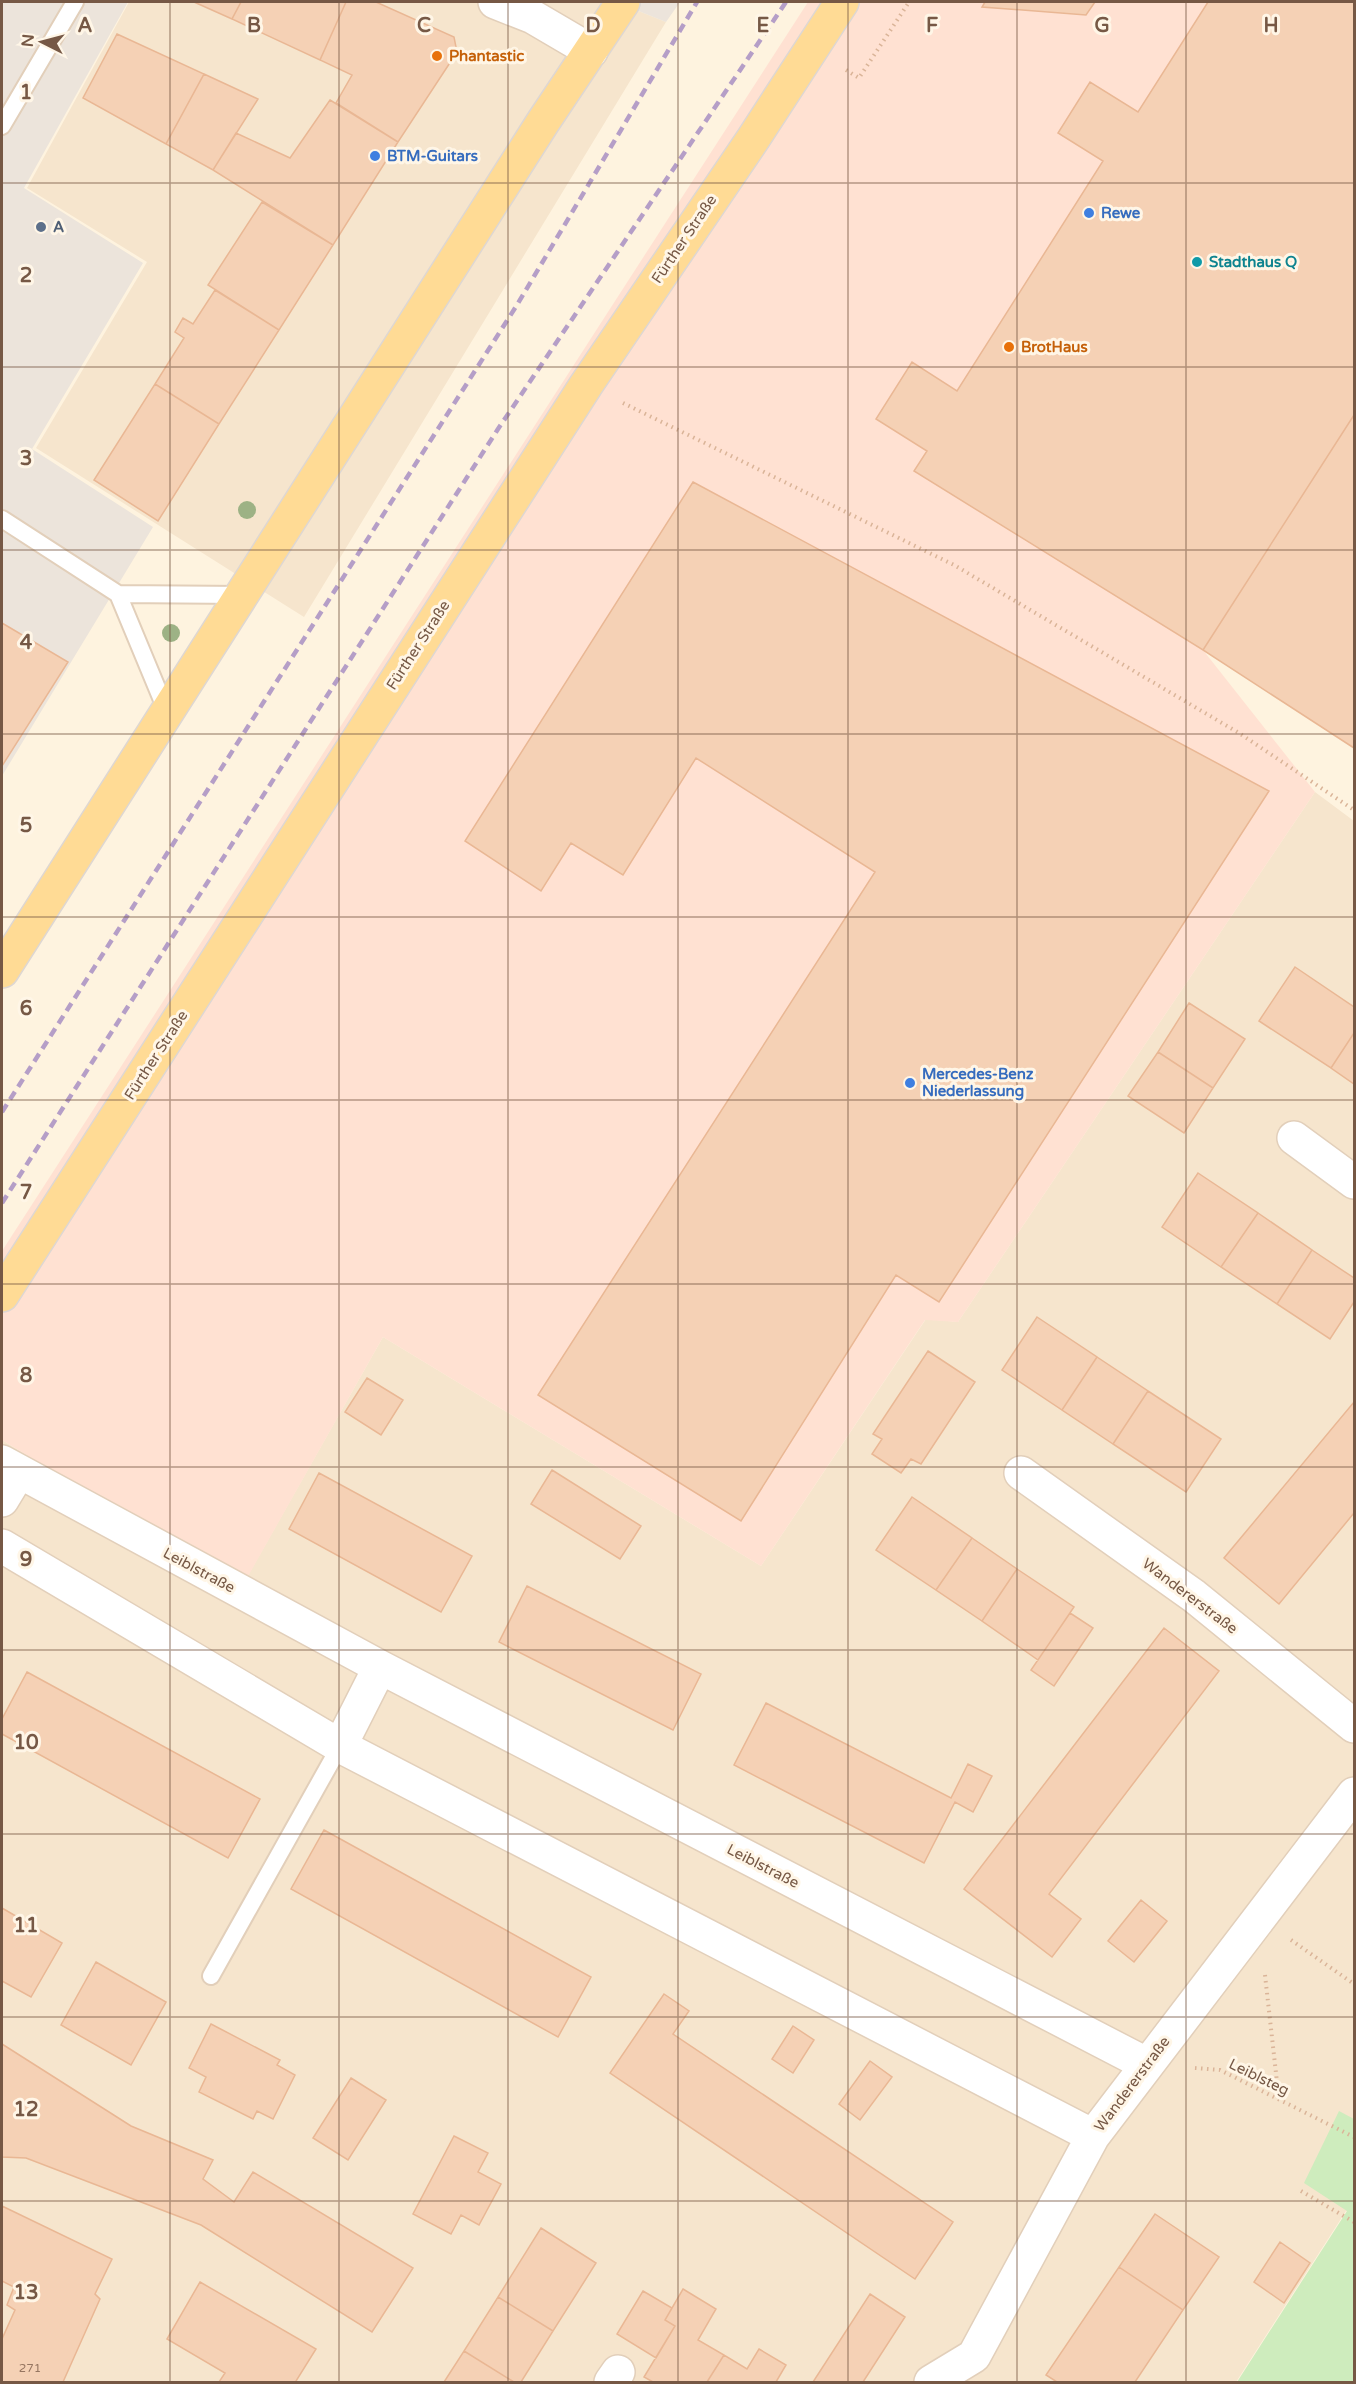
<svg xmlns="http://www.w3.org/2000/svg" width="1356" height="2384" font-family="'Varela Round',sans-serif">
	<rect width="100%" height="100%" fill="#fef3df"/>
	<path fill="#f6e5cd" d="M129,2H616L666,22L304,617L36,448L147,262L27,188Z
		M1315,792L1354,821V2215L1346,2211L1236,2382H2V1440L242,1586L383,1337L761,1566L926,1319L958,1322Z"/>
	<path fill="#ffe1d2" d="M808,2H1354V415L1203,650L1315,792L958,1322L925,1320L761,1566L383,1337L242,1587L2,1440V1251Z"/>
	<path fill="#ece4db" d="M2,2H128L24,188L143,263L32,449L153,527L2,776Z
		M616,2H680L666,22Z"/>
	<path fill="#ceecbd" d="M1339,2111L1354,2119V2382H1237L1347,2211L1304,2183Z"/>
	<path fill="#f5d1b5" stroke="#e9b794" stroke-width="1.5" d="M194,2H241L232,19Z
		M241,2H346L320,60L232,19Z
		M346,2H376L454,37L457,52L398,142L336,103L352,75L320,60Z
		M985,2H1095L1086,15L982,7Z
		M1208,2H1354V415L1203,650L914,471L927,451L876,419L912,362L957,391L1103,161L1058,133L1090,82L1138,112Z
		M117,34L204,74L166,144L83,98Z
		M204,74L258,99L213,170L166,144Z
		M330,100L398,142L333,245L213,170L236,133L290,158Z
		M262,202L333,245L279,330L208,285Z
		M215,290L279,330L219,424L155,384L184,338L175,332L183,318L193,324Z
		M155,384L219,424L158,521L94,480Z
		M1354,415V748L1203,650Z
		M693,482L1269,791L939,1302L896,1275L741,1521L538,1395L875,872L696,758L623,875L571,843L541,891L465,841Z
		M2,623L68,662L2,766Z
		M1295,967L1354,1007V1033L1331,1068L1259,1021Z
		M1189,1003L1245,1039L1213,1088L1158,1052Z
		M1354,1033V1084L1331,1068Z
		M1158,1052L1213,1088L1184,1133L1128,1096Z
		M1198,1173L1258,1213L1221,1267L1162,1227Z
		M1258,1213L1312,1250L1277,1304L1221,1267Z
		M1312,1250L1354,1278V1302L1330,1339L1277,1304Z
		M1037,1317L1097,1357L1062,1410L1002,1370Z
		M928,1351L975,1382L921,1464L911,1459L901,1473L872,1454L882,1439L873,1434Z
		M1097,1357L1148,1391L1113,1444L1062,1410Z
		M367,1378L403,1400L381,1435L345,1412Z
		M1148,1391L1221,1439L1186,1492L1113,1444Z
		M1354,1402V1513L1279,1604L1224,1558Z
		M552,1470L641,1526L620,1559L531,1504Z
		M319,1473L472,1556L441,1612L289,1529Z
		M912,1497L972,1538L936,1590L876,1550Z
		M972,1538L1017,1569L982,1621L936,1590Z
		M1017,1569L1074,1607L1038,1660L982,1621Z
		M527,1586L701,1674L673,1730L499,1642Z
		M1070,1613L1093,1628L1054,1686L1031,1670Z
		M1164,1628L1219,1671L1049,1894L1081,1919L1052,1957L964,1889Z
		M27,1672L260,1799L228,1858L2,1734V1719Z
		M766,1703L951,1798L968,1764L992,1776L973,1812L955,1802L924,1863L734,1765Z
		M324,1830L591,1977L558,2037L291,1889Z
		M1141,1900L1167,1921L1134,1962L1108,1941Z
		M2,1908L62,1943L31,1997L2,1981Z
		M96,1962L166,2002L131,2065L61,2025Z
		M664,1994L689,2011L673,2034L953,2222L915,2279L610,2073Z
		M211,2024L280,2060L277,2065L295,2075L273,2119L257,2111L253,2119L199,2092L206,2077L189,2068Z
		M793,2026L814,2040L793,2073L772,2059Z
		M2,2044L131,2126L213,2160L203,2179L234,2202L253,2172L413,2268L372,2332L201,2225L26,2158L2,2157Z
		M870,2061L892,2077L860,2120L839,2104Z
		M351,2078L386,2100L348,2160L313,2138Z
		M454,2136L488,2153L478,2172L501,2184L479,2225L461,2215L451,2234L413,2214Z
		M2,2206L112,2259L95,2294L100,2299L63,2382H2V2339L15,2310L7,2305L14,2287L2,2281Z
		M1155,2214L1219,2257L1183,2310L1119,2267Z
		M541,2228L596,2263L553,2331L498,2297Z
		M1280,2242L1310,2263L1284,2303L1254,2282Z
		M1119,2267L1183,2310L1135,2382H1057L1046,2375Z
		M200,2282L316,2349L296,2381L300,2382H219L225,2373L167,2339Z
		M683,2289L716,2309L698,2340L724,2355L707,2382H653L644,2377L675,2326L665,2320Z
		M643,2291L672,2308L665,2320L675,2326L656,2358L617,2334Z
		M870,2294L905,2317L863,2382H813Z
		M498,2297L553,2331L521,2382H514L464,2351Z
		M759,2349L786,2365L776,2382H707L724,2355L747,2369Z
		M464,2351L514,2382H444Z"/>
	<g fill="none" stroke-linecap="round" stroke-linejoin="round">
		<g stroke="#e2cfba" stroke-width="20">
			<path id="lane" d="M2,126L75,2
				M2,519L118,594
				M167,712L118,594L243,595
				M211,1976L340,1746"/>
		</g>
		<g stroke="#e2cfba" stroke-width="36">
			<path id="street" d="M495,2L533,17L591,51
				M1294,1138L1354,1182
				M2,1462L380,1667L1146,2064
				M1021,1473L1194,1596L1354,1726
				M2,1500L19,1472
				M2,1546L340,1746L1093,2136
				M340,1746L380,1667
				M611,2382L618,2372
				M931,2382L974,2356L1093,2136L1354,1794"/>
		</g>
		<g stroke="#ded7d2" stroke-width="36">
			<path id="primary" d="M2,971L543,122L623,2
				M2,1295L586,385L753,139L842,2"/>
		</g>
		<path stroke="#dab498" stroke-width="4" stroke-dasharray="1.5 4.5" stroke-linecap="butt" d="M846,70L859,78L909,2
			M623,403L954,565L1239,733L1354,810
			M1291,1940L1354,1984
			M1265,1975L1279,2100
			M1195,2068L1220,2070L1354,2137
			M1301,2191L1354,2222"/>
		<use href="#lane" stroke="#fff" stroke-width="16"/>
		<use href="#street" stroke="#fff" stroke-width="33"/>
		<use href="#primary" stroke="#ffdb95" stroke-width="33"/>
		<path stroke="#b59ec7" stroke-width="4.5" stroke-dasharray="9 6" stroke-linecap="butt" d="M2,1112L517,305L697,2
			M2,1203L498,429L786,2"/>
	</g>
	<g fill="#9db285">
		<circle cx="247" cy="510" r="9"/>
		<circle cx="171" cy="633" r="9"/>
	</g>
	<path fill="none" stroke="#765845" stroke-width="1.5" stroke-opacity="0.55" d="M170,2V2382M339,2V2382M508,2V2382M678,2V2382M848,2V2382M1017,2V2382M1186,2V2382M2,183H1354M2,367H1354M2,550H1354M2,734H1354M2,917H1354M2,1100H1354M2,1284H1354M2,1467H1354M2,1650H1354M2,1834H1354M2,2017H1354M2,2201H1354"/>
	<g fill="#e8710a" stroke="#fff6e7" stroke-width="2">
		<circle cx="437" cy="56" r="6"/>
		<circle cx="1009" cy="347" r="6"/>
	</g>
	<g fill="#3f7fe0" stroke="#fff6e7" stroke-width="2">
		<circle cx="375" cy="156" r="6"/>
		<circle cx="1089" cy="213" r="6"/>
		<circle cx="910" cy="1083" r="6"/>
	</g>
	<circle fill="#5c6f8a" stroke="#fff6e7" stroke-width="2" cx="41" cy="227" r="6"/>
	<circle fill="#0f9aa8" stroke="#fff6e7" stroke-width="2" cx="1197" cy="262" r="6"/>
	<g text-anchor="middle" stroke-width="6" stroke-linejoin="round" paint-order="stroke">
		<g font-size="12" fill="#967661">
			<text x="30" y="2372">271</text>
		</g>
		<g font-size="15" font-weight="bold" fill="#c56008" stroke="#fff6e7" text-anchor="start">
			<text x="449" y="61">Phantastic</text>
			<text x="1021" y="352">BrotHaus</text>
		</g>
		<g font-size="15" font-weight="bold" fill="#366cbe" stroke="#fff6e7" text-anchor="start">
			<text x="387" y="161">BTM-Guitars</text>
			<text x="1101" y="218">Rewe</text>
			<text x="922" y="1079">Mercedes-Benz<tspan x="922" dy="17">Niederlassung</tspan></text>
		</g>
		<g font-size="15" font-weight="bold" fill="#4e5e75" stroke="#fff6e7" text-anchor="start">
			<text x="53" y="232">A</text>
		</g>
		<g font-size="15" fill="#765845" stroke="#fff6e7">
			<text transform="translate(684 239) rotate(-56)" y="5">Fürther Straße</text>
			<text transform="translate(418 645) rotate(-57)" y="5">Fürther Straße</text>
			<text transform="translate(156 1055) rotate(-57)" y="5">Fürther Straße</text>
			<text transform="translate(199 1570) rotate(28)" y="5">Leiblstraße</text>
			<text transform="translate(1190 1596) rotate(37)" y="5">Wandererstraße</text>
			<text transform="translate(763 1866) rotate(27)" y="5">Leiblstraße</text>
			<text transform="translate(1259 2077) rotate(26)" y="5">Leiblsteg</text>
			<text transform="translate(1132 2084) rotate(-53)" y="5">Wandererstraße</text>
		</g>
		<g font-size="15" font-weight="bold" fill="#0d838f" stroke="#fff6e7" text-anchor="start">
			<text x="1209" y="267">Stadthaus Q</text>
		</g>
	</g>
	<g font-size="20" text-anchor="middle" font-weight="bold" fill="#765845" stroke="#fff6e7" stroke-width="6" stroke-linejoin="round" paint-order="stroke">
		<text x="85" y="32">A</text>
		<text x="254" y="32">B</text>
		<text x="424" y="32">C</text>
		<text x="593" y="32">D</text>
		<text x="763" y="32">E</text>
		<text x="932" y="32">F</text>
		<text x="1102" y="32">G</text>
		<text x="1271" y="32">H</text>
		<text x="26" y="99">1</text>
		<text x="26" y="282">2</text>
		<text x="26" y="465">3</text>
		<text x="26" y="649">4</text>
		<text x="26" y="832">5</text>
		<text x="26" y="1015">6</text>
		<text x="26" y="1199">7</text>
		<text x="26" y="1382">8</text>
		<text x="26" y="1566">9</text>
		<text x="26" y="1749">10</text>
		<text x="26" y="1932">11</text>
		<text x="26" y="2116">12</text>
		<text x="26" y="2299">13</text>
	</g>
	<rect width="1356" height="2384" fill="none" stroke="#765845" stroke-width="6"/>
	<g transform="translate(42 42) rotate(276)" stroke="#fff6e7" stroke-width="4.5" paint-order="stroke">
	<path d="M0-4.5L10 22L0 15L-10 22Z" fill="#765845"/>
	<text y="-9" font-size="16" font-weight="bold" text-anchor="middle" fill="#765845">N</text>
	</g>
</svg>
